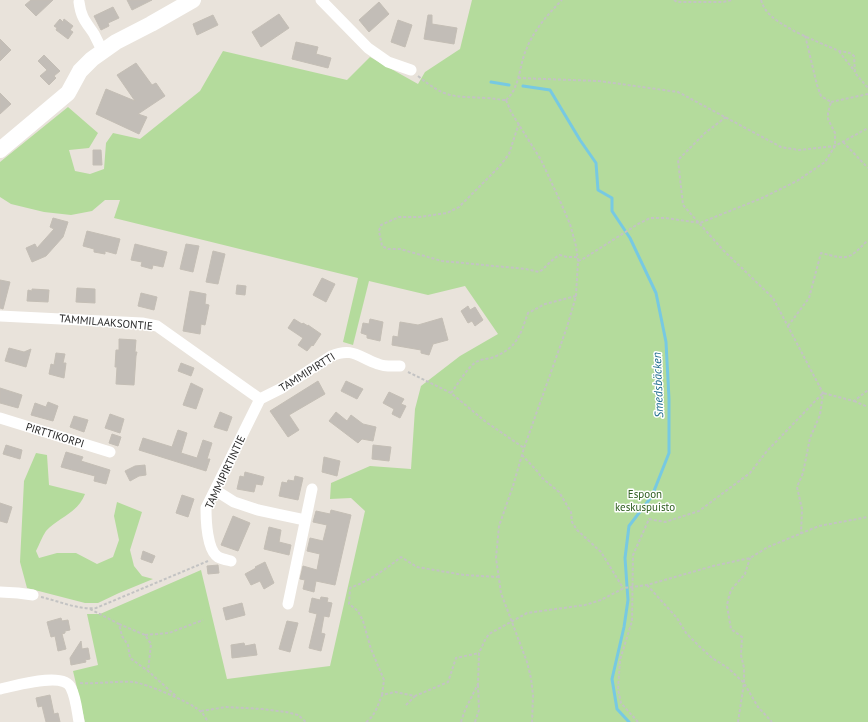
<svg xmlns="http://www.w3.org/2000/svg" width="868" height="722" font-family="'PT Sans',sans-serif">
	<rect width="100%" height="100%" fill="#e9e3db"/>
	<path fill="#b4db9c" d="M472,0H868V722H85L73,671L98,665L87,614H100L201,570L227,679L330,666L365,511L351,498L330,499L331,483L370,466L411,469L415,409L421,386L460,356L498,334L465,286L428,295L369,281L353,345L343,342L358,278L114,218L120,200H105L92,211L71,215L44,212L11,204L0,197V162L68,107L98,133L89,148L69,150L75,171L90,174L104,169L106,143L113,133L140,139L200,91L223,51L347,80L370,57L418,84L425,72L460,49Z
		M36,453L47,455L49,485L85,494C78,513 59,517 46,531C42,537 39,545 36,551L39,558L57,553H76L97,564L113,557L119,540L114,516L117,502L142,512L130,550L134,566L142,576L153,579L119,593L98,603H85L27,588L20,562L24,481Z"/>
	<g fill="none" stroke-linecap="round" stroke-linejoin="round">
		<path stroke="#77c9e2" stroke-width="3" d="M491,82L509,85
			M523,86L550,90L580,140L596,163L598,190L612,198V211L630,238L656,293L666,342L669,399V453L652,496L629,526L625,558L628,600L624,627L612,679L617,709L629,722"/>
	</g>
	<path fill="#c2bdb7" stroke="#c4beb5" d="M31,0H53L36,16L25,5Z
		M127,0H152L132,10Z
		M379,2L389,14L369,32L359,20Z
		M113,7L119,18L108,23L109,26L101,30L94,16Z
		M279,14L289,28L261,47L252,32Z
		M213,15L218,25L197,35L193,24Z
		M428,15H432V24L457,28L454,44L424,39Z
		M60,19L63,22L64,19L73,26L70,30L73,32L68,39L56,30L57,28L54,26Z
		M398,20L412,25L405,47L391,42Z
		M0,39L11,50L0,61Z
		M296,42L318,47L316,54L331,58L328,68L292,59Z
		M44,55L60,71L54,76L56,78L49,85L40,76L47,70L38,61Z
		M136,63L152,85L156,83L165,96L138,114L147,117L139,134L96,114L106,89L135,101L117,75Z
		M0,93L11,104L0,114Z
		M93,150H101L102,165H93Z
		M53,218L68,222L63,237L46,256L32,262L26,248L35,244L37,248L54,229L50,227Z
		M87,231L120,239L116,254L105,251V254L94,252V249L83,246Z
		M135,244L167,252L163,267L153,265L152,269L141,266L142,262L131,260Z
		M186,244L199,246L193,272L180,269Z
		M213,251L225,254L218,284L206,282Z
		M322,278L335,284L326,302L313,295Z
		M0,280L10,282L3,309L0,308Z
		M237,285L246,286L245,295L236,294Z
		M77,288L95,289V303L76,302Z
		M32,289L49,290L48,302L27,301L28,290L32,291Z
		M190,291L206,294L205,304L209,305L205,325L201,324L200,334L183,331Z
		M141,293L157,297L154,310L138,306Z
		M468,306L470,310L475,307L483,320L475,326L472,321L468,323L461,311Z
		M442,318L448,340L433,344L429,355L421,353V350L392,345L393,336L398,337L400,322L418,325Z
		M294,319L302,324L303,323L308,326V325L321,334L313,346L312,345L307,351L298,345L303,338L288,328Z
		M370,319L383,322L380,341L367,338V335L361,333L363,323L369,324Z
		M119,339L136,340L135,352H137L136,356L134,385L116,384L117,367H115L116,350H119Z
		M9,348L24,352L31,349L26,367L5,361Z
		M56,353L65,354L63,363H66L64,378L49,374L51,364L54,365Z
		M181,363L194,368L191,376L178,371Z
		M318,381L325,394L289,415L299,430L288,437L270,411Z
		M346,381L363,389L357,399L341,391Z
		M191,383L203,389L196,409L183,405Z
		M0,388L22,395L18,408L0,403Z
		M389,392L404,399L401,404L406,406L400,418L392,414L394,409L383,403Z
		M48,402L58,406L53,421L31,415L35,403L46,407Z
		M220,412L232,417L227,431L214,427Z
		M336,412L347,421L351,415L363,424L376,427L373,441L362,439L358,443L329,421Z
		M110,414L124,419L120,433L105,428Z
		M74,416L88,420L84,432L70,427Z
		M178,430L187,433L181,453L197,458L203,440L212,443L207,459H210L206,471L139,450L143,438L172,447Z
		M112,434L121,437L118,446L109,443Z
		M6,445L22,450L20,459L3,454Z
		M373,445L391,447L389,461L372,459Z
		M66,452L83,457L81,461L110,470L106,484L94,481L95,476L61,467Z
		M324,457L340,461L337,476L322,472Z
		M145,465L146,475L139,476L130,481L125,471L135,466Z
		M245,472L264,477L262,485L256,484L254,492L237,489L240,476L244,477Z
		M295,476L303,478L298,500L279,496L282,482L287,483L288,480L294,481Z
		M182,495L194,499L188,517L176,513Z
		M0,503L12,507L7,523L0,521Z
		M331,510L351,515L335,585L316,581L314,592L303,589L305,580L300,579L303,566L317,570L320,554L307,551L310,538L323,541L327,525L313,522L316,511L330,514Z
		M233,516L250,523L238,551L221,545Z
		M269,527L281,530L279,542L291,545L289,555L264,549Z
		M143,551L155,556L152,563L141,559Z
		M265,562L274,583L264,589L260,581L251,585L245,574L256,568L255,567Z
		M218,565L219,573L208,574L207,566Z
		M321,597L328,598L327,602L332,603L329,617L324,616L321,633L325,634L321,651L309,648L317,614L309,612L312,598L320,600Z
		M242,603L245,615L226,620L223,608Z
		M61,618L62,621L68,620L70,630L65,631V633L62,634L66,649L58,651L55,636L51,637L47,622Z
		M287,621L298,623L290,652L279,649Z
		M81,641L82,649L88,648L90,659L85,660L86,662L71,665L70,658Z
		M244,643L245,646L255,644L257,655L232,658L231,645Z
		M50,695L54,714L58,713L60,722H46L42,706L38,707L36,698Z"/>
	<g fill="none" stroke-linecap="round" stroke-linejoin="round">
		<path stroke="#c3c3c3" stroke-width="2" stroke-dasharray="3 2" stroke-linecap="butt" d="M674,0L677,2H723L732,0
			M761,0C762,3 763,6 765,9C776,26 818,42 837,50C844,53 847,50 854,56L855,73L868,88
			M839,51C844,59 850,64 855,72
			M418,76C446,99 453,96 487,98C494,98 499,100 506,100
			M518,78L599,81L678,92L781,147L799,150L835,146L868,128
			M506,100L511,112L541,160L561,203L570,224L576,246L578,261L576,296L567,327L524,448L513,486L499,526L496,558L501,593L527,662L531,678L533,695L532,722
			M506,100C520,88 519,66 526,50C534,30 547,15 562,0
			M831,102L868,94
			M726,117L705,133L678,160L683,205L723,250L773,298L823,393L820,415L810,438L803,473L797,487L802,509L801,534
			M519,123L509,154L499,167L459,207L447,213L419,217H399L381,225L379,231L382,246L388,249H400L442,261L526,269L539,272C547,267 551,259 560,255L567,257H577
			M843,142L868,168
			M578,261L583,259L638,224L650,218H666L700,223L762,198L797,181L825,162L835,146V133L828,119V113L831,102L821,96L817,85L805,35
			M788,326L809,298L821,253C849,260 848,260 868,240
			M408,372L451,393L486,422L524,448
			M451,393C458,384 467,368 476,362C481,359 488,359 494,357C518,347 520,335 528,313L545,304L576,296
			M854,401L868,407
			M522,455L538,472L541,477L559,492L571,512L572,522L577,530L601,552L623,588
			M647,585L677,618L686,633L699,646L712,658L728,668L744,683L758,707L772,722
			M41,597C59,601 78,610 96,608L208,561
			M90,609L119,624L122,636L128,645L130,658L148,671L177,697
			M119,624L145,635L151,644L148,671
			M145,635L169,633L203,620
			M80,683C98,684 115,681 133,682C145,683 193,703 201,712C204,714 206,719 208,722
			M382,695L384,680L371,649L363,621L358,611L349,604L350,588C370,580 385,570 401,557L417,567L464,575L499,577
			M406,705L415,696
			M201,711L226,707L262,709L286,712L298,715L306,722
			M366,722C375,716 378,705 382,695L395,692L415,696L448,682L456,658L479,653
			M461,722L465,710L478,684L479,653L485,640L489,634L527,613L585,605L601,600L624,588L647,585L713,566L750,558L768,547L819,526L868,517
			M475,722L479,710L478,685
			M638,722L621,703L618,689L620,660L632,621L633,555L649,519L665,522L699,511L750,473L767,451L823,393L854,401L868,390
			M738,722L744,683V668L741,655L742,637L731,629L727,606L728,600L731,590L745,574L750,558"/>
		<path stroke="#fff" stroke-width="11" d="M321,0L368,48L388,62L411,70
			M79,2C81,18 86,22 94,34C97,40 100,46 103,52
			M0,316L142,323L157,326L260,399
			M260,399L282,388L331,356C353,347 358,357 378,364C385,367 393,366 400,366
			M0,418L110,452
			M215,490L234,502L258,510L305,520
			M231,561C227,560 222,559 218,557C207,550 206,520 206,508L260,399
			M0,592L18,593L33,595
			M288,604L312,489
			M0,689C15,686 64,671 71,688C76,698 77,711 79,722"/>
		<path stroke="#fff" stroke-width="16" d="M0,150L68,93L80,71L92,59L116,42L151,24L193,0"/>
	</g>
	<g text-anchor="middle" stroke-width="3" stroke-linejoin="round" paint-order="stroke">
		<g font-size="11" fill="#282828" stroke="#fff">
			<text transform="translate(106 322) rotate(5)" y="4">TAMMILAAKSONTIE</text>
			<text transform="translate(307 372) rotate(-32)" y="4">TAMMIPIRTTI</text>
			<text transform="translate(55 435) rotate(17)" y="4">PIRTTIKORPI</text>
			<text transform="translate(225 472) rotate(-65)" y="4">TAMMIPIRTINTIE</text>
		</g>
		<g font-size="11" fill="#2f5e20" stroke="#fff">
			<text x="645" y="498">Espoon<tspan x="645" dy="13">keskuspuisto</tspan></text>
		</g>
		<g font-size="12" font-style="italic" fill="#19688b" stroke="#fff">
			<text transform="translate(658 385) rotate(-92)" y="4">Smedsbäcken</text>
		</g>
	</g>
</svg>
